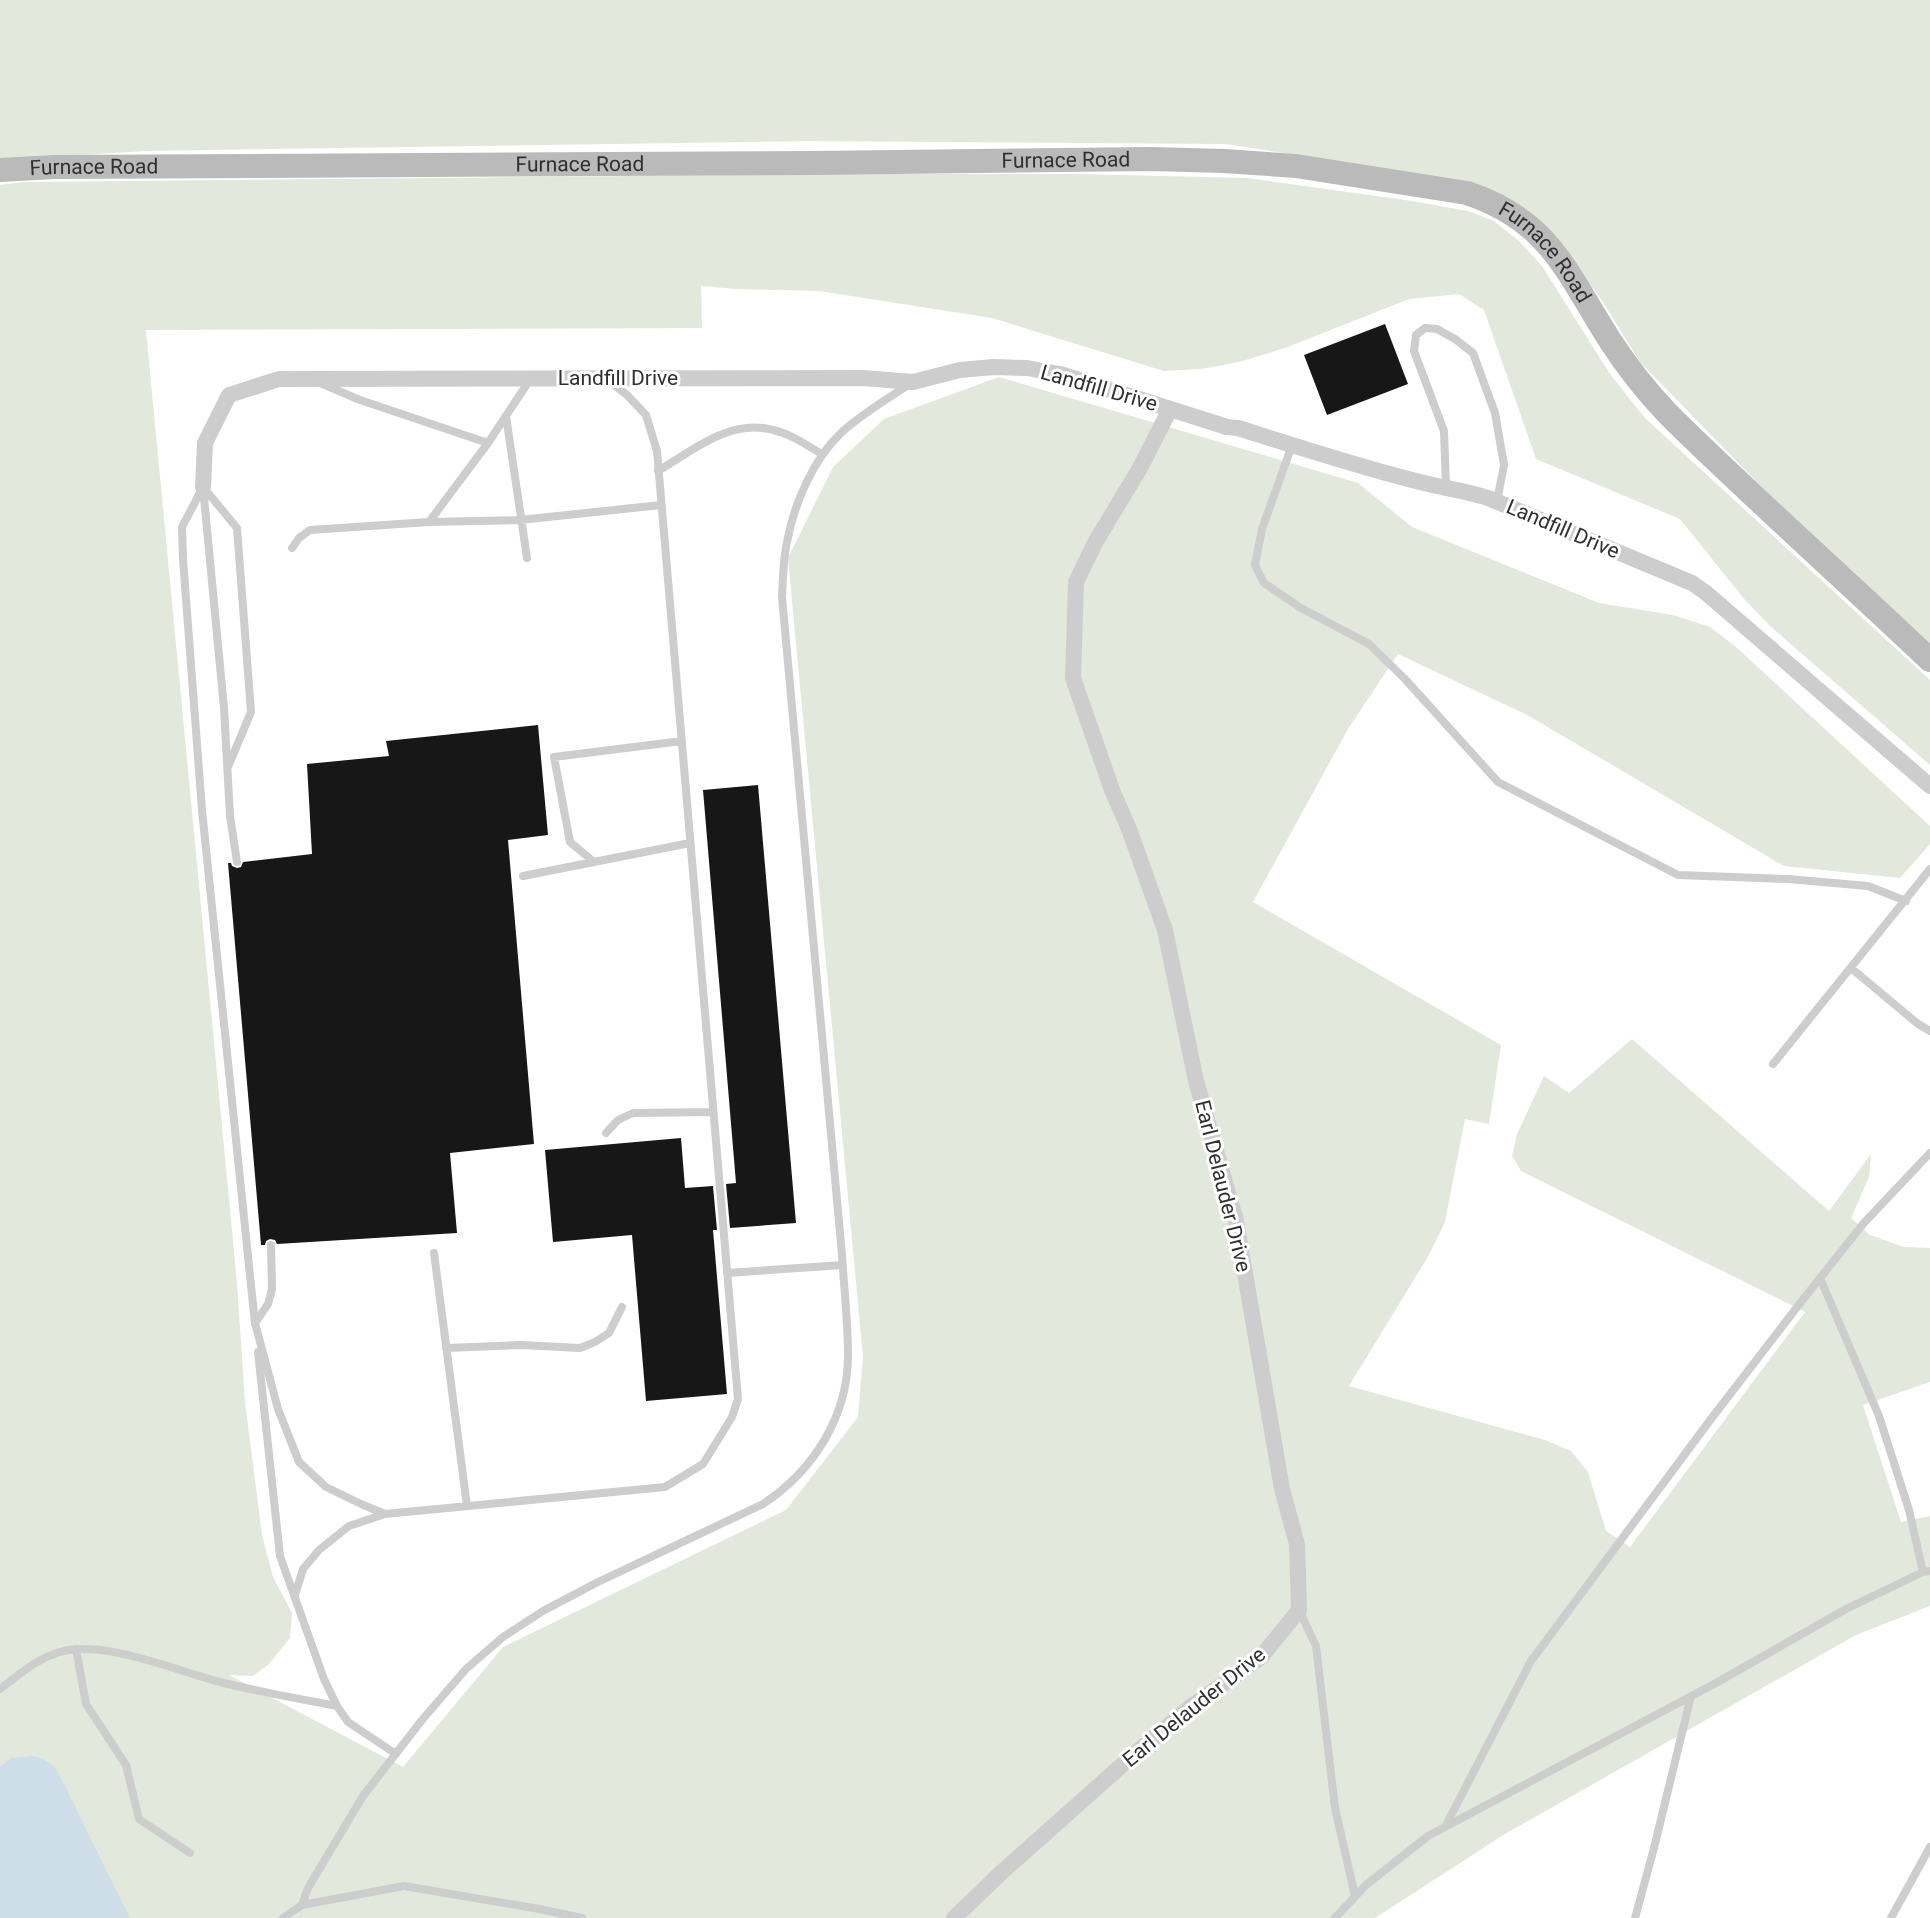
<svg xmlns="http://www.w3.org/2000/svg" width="1930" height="1918" font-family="Roboto,sans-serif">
	<rect width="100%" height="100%" fill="#fff"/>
	<path fill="#e3e8dc" d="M0,0H1930V646L1815,542L1640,362L1601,299L1553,235L1460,181L1226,144L808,141L146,151L0,160Z
		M835,174H1077L1247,178L1412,201L1468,211L1494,221L1520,242L1542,266L1610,374L1645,418L1930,680V765L1771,627L1745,600L1680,519L1536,459L1484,310L1459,294L1409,299L1285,348L1239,362L1201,369L1164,371L992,318L819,291L737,289L701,286L702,328L146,330L237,1283L245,1402L262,1535L273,1577L292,1613L290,1638L269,1664L253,1676L229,1675L403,1767L503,1647L786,1510L858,1417L863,1357L788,558L833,467L884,419L999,377L1358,483L1412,527L1599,603L1673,615L1710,627L1736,647L1930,826V844L1900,878L1784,866L1529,716L1398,654L1348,729L1253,902L1501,1045L1489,1124L1465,1119L1445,1222L1429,1255L1349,1386L1545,1440L1571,1451L1588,1472L1606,1531L1630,1547L1805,1312L1521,1171L1512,1156L1517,1134L1544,1076L1569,1093L1632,1039L1829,1211L1871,1154L1869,1177L1851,1218L1870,1235L1904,1247L1930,1248V1382L1863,1405L1901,1522L1930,1516V1606L1856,1635L1505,1834L1375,1918H0V185L21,182Z"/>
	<path fill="#cddee9" d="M32,1756C44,1758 50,1762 58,1772L130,1918H0V1767L11,1758Z"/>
	<path fill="#171717" d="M1385,324L1408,384L1327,415L1304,355Z
		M538,725L548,835L508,840L534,1144L450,1153L457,1233L277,1244L275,1240L270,1239L266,1241L265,1245H261L228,863H231L232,866L237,868L241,867L243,862L312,854L307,764L389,756L386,741Z
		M758,785L796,1223L730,1228L726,1184L736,1183L703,790Z
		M681,1138L685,1188L713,1186L717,1230H713L727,1394L646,1401L632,1235L553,1242L545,1150Z"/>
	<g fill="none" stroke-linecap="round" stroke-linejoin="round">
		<path stroke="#cdcdcd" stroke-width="8" d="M320,383L360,400L488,443L531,378
			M506,416L527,558
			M1292,445L1262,529L1255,565L1264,583L1301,608L1369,644L1405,679L1498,782L1678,875L1788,879L1868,886L1906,901
			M658,471C692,451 730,418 773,430C791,434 806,445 822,454
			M203,487L182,527L183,559L202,810L255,1324
			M203,487L224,708L230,816L237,862
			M1446,487L1444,431L1414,351L1416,335L1425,328L1437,329L1455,339L1473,353L1495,413L1504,465L1497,501
			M204,488L237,528L251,712L228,767
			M429,522L488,443
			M292,548L299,538L310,530L429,522L520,520L661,505
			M594,862L570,842L554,757L682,741
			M523,876L690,843
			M1851,968L1918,1024L1930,1031
			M1773,1064L1930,869
			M606,1133L618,1120L633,1113L713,1112
			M271,1245L272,1289L268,1304L255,1323L278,1409L299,1462L326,1487L361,1504L385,1514L665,1487L703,1464L732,1417L738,1399L657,451L646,415L627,395L608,380
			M434,1253L467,1506
			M727,1273L842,1265
			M1820,1278L1879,1416L1909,1510L1923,1572
			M446,1348L521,1345L580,1348L595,1342L609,1333L622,1307
			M258,1352L280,1556L324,1679L337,1706L348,1722L396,1754
			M295,1595L303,1569L319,1550L349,1526L385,1514
			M1299,1610L1316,1646L1335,1808L1355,1896
			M76,1649L86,1704L126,1765L139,1819L190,1853
			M0,1689C16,1677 34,1661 54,1654C99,1636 178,1672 224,1683C261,1692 299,1699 337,1706
			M1445,1827L1531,1661L1711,1419L1801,1302L1863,1224L1930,1153
			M302,1905L404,1886L534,1908L582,1918
			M283,1918L302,1905L308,1888L363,1796L422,1720L466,1669L503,1637L543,1611L596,1583L763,1504C813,1471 848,1417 848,1355C848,1322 844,1288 842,1255L782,597C783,579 783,560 787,542C794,504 813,459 842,432C862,414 887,399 910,384
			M1335,1918L1366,1885L1428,1836L1716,1683L1846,1609L1923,1572L1930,1571
			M1635,1918L1654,1848L1691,1696
			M1891,1918L1930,1847"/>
		<path stroke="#cdcdcd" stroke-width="16" d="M203,487L205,443L229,395L279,379L863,378L913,382L960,370L993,367L1027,368L1060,374L1227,427L1238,428C1298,447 1359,467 1420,482C1443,488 1466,491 1488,498L1692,583L1705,592L1930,786
			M954,1918L1003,1871L1130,1758L1189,1708L1261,1657L1299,1610L1297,1544L1282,1489L1236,1221L1196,1081L1165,930L1129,829L1112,790L1073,678L1076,582L1096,541L1140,468L1170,409"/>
		<path stroke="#bababa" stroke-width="24" id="s1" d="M0,170L55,167L815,163L1152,159L1224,161L1296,166L1467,193C1551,221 1567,274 1611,342C1628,368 1647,392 1668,414C1702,448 1738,481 1773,514C1826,563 1878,611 1930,660"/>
	</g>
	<g text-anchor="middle" stroke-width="6" stroke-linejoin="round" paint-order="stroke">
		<g font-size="21" fill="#303030" stroke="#fff">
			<text dy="7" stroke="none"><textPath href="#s1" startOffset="1066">Furnace Road</textPath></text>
			<text dy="7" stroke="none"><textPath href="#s1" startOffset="580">Furnace Road</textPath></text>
			<text dy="7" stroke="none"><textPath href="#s1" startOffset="94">Furnace Road</textPath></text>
			<text dy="7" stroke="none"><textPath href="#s1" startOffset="1570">Furnace Road</textPath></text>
			<text x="618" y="385">Landfill Drive</text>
			<text transform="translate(1099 388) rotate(16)" y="7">Landfill Drive</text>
			<text transform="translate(1563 529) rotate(23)" y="7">Landfill Drive</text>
			<text transform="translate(1223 1186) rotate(76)" y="7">Earl Delauder Drive</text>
			<text transform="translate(1194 1707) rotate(-39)" y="7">Earl Delauder Drive</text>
		</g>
	</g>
</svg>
